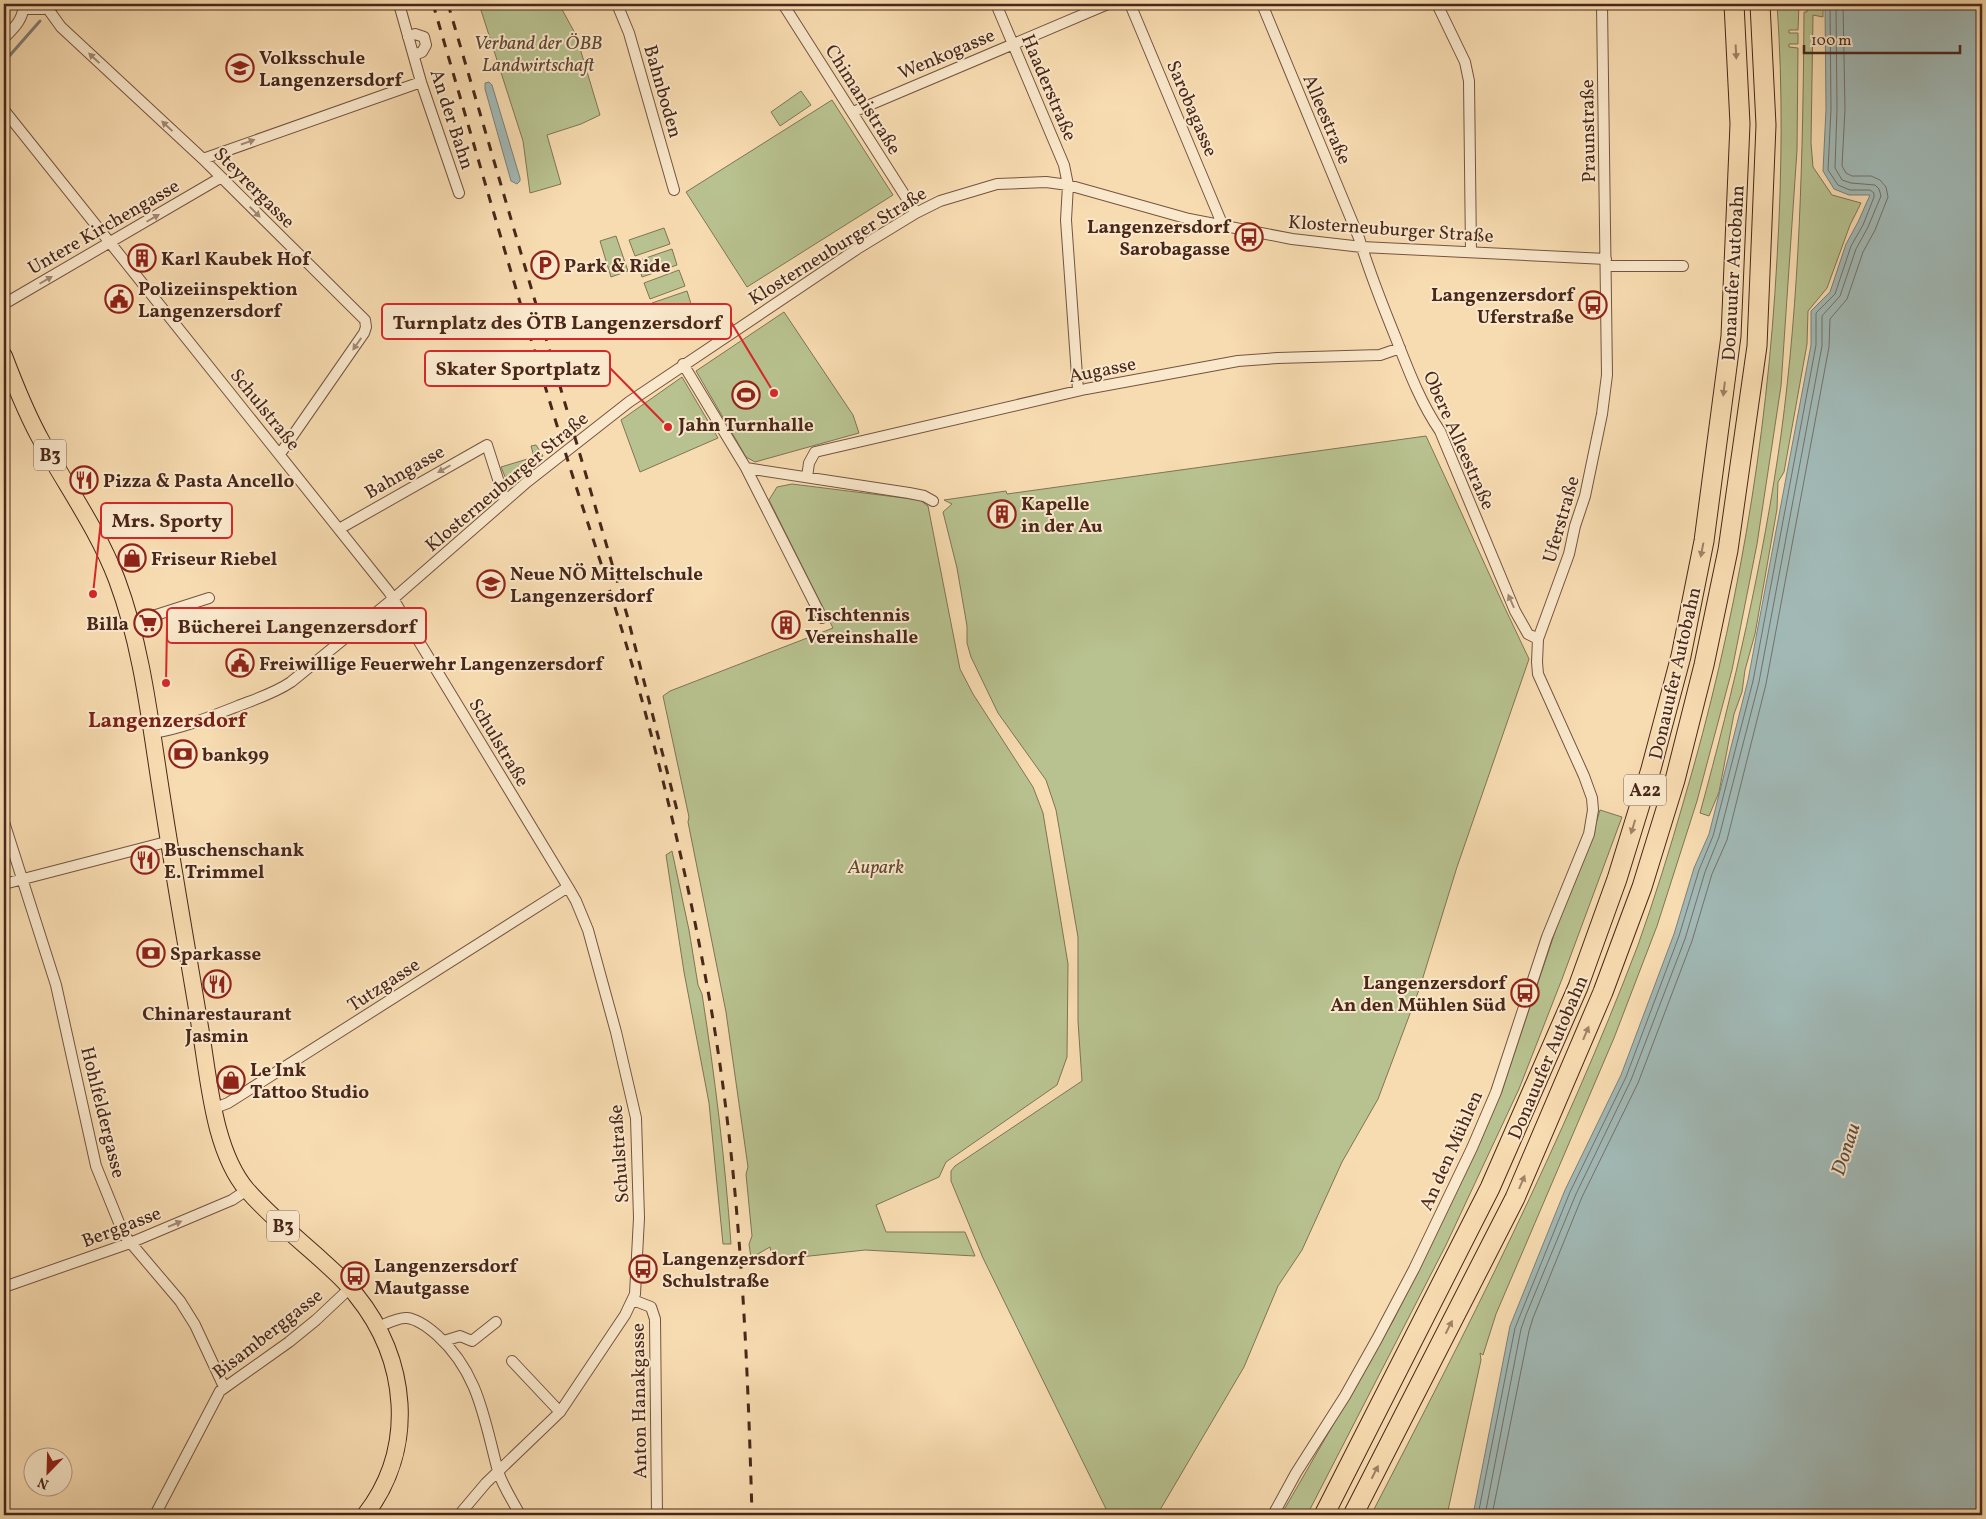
<svg xmlns="http://www.w3.org/2000/svg" width="1986" height="1519" font-family="Vollkorn,serif">
	<rect width="100%" height="100%" fill="#f8dcb1"/>
	<filter id="stains"><feTurbulence type="fractalNoise" baseFrequency=".004" numOctaves="4"/><feColorMatrix values="0 0 0 0 .2 0 0 0 0 .09 0 0 0 0 .02 0 0 0 .5 -.17"/></filter>
	<radialGradient id="worn" r=".72"><stop offset=".6" stop-color="#630" stop-opacity="0"/><stop offset="1" stop-color="#630" stop-opacity=".3"/></radialGradient>
	<path fill="#b8c290" stroke="#807455" d="M479,4H559L576,35L600,115L581,124L547,135L561,184L530,193L523,141Z
		M1777,4H1799L1798,30H1789V33H1798V44H1789V47L1798,48L1797,150L1781,386L1757,544L1732,670L1697,801L1657,926L1614,1038L1496,1314L1483,1355L1480,1353L1481,1360L1447,1515H1371C1468,1328 1563,1142 1638,945C1655,897 1670,849 1684,800C1736,624 1767,443 1777,259C1782,174 1783,88 1777,4Z
		M1807,4H1823V17L1813,15L1811,143L1813,167L1832,195L1861,203L1850,225L1827,288L1808,311L1807,344L1784,472L1778,482L1777,509L1755,634L1745,670L1742,692L1734,714L1719,792L1709,816L1700,813C1734,689 1763,563 1781,435C1800,295 1803,153 1804,12H1807Z
		M801,91L811,105L780,126L771,112Z
		M832,100L893,195L747,287L686,192Z
		M664,228L670,244L635,256L629,240Z
		M616,236L628,271L611,277L600,241Z
		M672,249L677,265L642,277L637,261Z
		M679,270L685,286L650,299L644,283Z
		M687,291L692,307L657,320L652,303Z
		M784,312L853,415L859,433L755,462L746,457L696,371Z
		M682,377L718,438L640,472L621,420Z
		M1426,436C1461,510 1493,585 1529,659L1457,867L1420,987L1378,1099L1342,1162L1302,1250L1278,1286L1244,1367L1157,1515H1109L983,1258L951,1181V1171L955,1166L1082,1081L1078,1021V937L1056,810L1046,780L998,713L971,657L967,643V626L957,568L943,512L952,504L944,500L1006,491L1007,494Z
		M536,445L543,456L510,484H508L501,467L534,457L531,446Z
		M792,484L920,500L928,506L960,669L973,694L1033,787L1043,813L1068,964L1067,1057L1057,1085L946,1162L939,1177L876,1205L886,1232H965L975,1256L865,1250L773,1260L770,1247L751,1258L749,1244L752,1236L746,1174L748,1167L726,1012L688,822L689,817L663,696L670,691L833,628L769,500L777,487Z
		M1600,810L1622,817L1562,979L1519,1089L1446,1245L1307,1515H1281L1393,1321L1454,1197L1500,1096L1562,911L1589,846Z
		M672,851L689,930L698,985L702,994C715,1077 725,1160 731,1244H723L709,1103L684,972L666,855Z"/>
	<path fill="#a1b9b6" stroke="#7e7f78" d="M1825,4H1982V1515H1473L1510,1326L1565,1190L1621,1075L1674,934L1694,868L1709,834L1748,680L1811,345V311L1830,292L1846,244L1858,222L1870,195H1849L1834,189L1823,171L1826,109Z
		M489,82L492,85L520,178V181L517,184L511,181L485,89V83Z"/>
	<g fill="none" stroke-linecap="round" stroke-linejoin="round">
		<path stroke="#757068" stroke-width="1" d="M1478,1515L1515,1328L1570,1192L1626,1077L1679,936L1699,870L1713,836L1753,681L1816,345V313L1835,294L1851,246L1863,225L1874,197V193L1870,190H1850L1838,185L1828,170L1831,109L1830,4
			M1485,1515L1521,1329L1526,1315L1576,1194L1631,1080L1685,939L1705,872L1719,837L1759,682L1822,346V316L1840,296L1856,249L1868,227L1881,196L1879,189L1875,185L1851,183L1842,180L1835,168L1837,109L1836,4
			M1492,1515L1529,1331L1533,1318L1582,1197L1638,1083L1692,941L1712,874L1727,840L1766,684L1829,347L1830,319L1847,299L1863,252L1875,230L1888,197L1886,187L1880,180L1871,176H1852L1846,173L1842,166L1845,109L1843,4"/>
		<path stroke="#7e7f78" stroke-width="3" d="M4,62L40,21"/>
		<g stroke="#755440" stroke-width="12">
			<path id="street" d="M399,4L421,82L459,193
				M617,4L629,33L674,190
				M783,4L916,213
				M996,4L1064,165L1068,185L1066,220L1078,390
				M1130,4L1223,226
				M1262,4L1359,238C1369,271 1382,304 1395,336C1408,369 1420,402 1440,431L1515,611L1528,634L1538,639
				M1437,4L1465,62L1469,81L1471,252
				M24,9H43L57,4
				M48,9L61,27L203,159L365,320L366,327L364,333L280,454
				M408,37L415,34L424,37L426,45L422,52L414,55
				M4,38C13,29 25,18 23,4
				M4,110L389,592L568,887L576,901L588,930L616,1032L636,1118L639,1218L635,1294L625,1315L560,1412L486,1483L459,1515
				M853,112L1108,4
				M203,159L421,82
				M1606,266H1683
				M4,304L220,178
				M683,364L746,468L822,618
				M746,468L909,493L924,496L933,501
				M807,477L809,463L815,452L1086,389L1238,361L1278,358L1380,355L1400,348
				M339,529L487,445L505,501
				M131,623L209,598
				M153,733C183,728 210,717 238,706C256,699 275,693 291,682L393,599L527,482L629,402L857,249L916,213L940,201L997,184L1046,182L1068,185L1189,219L1292,239L1362,247L1606,259
				M4,822L56,985L96,1166L124,1235L180,1301L195,1325L224,1387
				M4,884L170,841
				M215,1108L228,1103L568,887
				M4,1287L130,1243L232,1200L247,1190
				M633,1300L651,1307L655,1319L657,1515
				M378,1327C386,1324 398,1317 407,1318C417,1319 429,1328 437,1335C479,1373 484,1419 498,1471C503,1487 513,1501 520,1515
				M444,1341L460,1336L472,1341L496,1322
				M512,1361L560,1412
				M155,1515L220,1391L289,1342L316,1320L350,1288
				M1273,1515L1296,1473L1345,1396L1377,1339L1414,1269L1472,1148L1496,1092L1547,937L1589,834L1593,810L1592,798L1584,776L1538,674L1537,662L1538,639L1569,554L1575,526L1585,496L1602,414L1607,375L1602,4"/>
		</g>
		<g stroke="#49271a" stroke-width="18">
			<path id="primary" d="M4,356C15,385 26,413 41,440C67,487 98,530 117,580C142,647 150,721 161,791C173,870 187,948 200,1027C209,1078 213,1150 247,1190C268,1214 292,1234 316,1255C330,1268 345,1280 356,1295C408,1359 417,1448 365,1515"/>
		</g>
		<g stroke="#49271a" stroke-width="21">
			<path id="highway" d="M1324,1515L1490,1188L1578,987L1617,879L1651,769L1681,656L1704,541L1731,336L1740,124L1734,4
				M1353,1515L1515,1198L1603,992L1642,887L1675,780L1704,665L1728,550L1757,346L1766,125L1760,4"/>
		</g>
		<use href="#street" stroke="#fae8cc" stroke-width="10"/>
		<use href="#primary" stroke="#f8dcb1" stroke-width="16"/>
		<use href="#highway" stroke="#f8dcb1" stroke-width="19"/>
		<path stroke="#49271a" stroke-width="3" stroke-dasharray="9 9" stroke-linecap="butt" d="M433,4C476,151 518,299 563,445C586,520 612,593 633,668C662,771 687,875 706,980C739,1156 747,1337 752,1515
			M448,4L627,615L678,814"/>
	</g>
	<defs><path id="oneway-solid" d="M-6-.8H1V-3.2L6.5 0L1 3.2V.8H-6Z" transform="scale(1.25)"/></defs>
	<g fill="#a08266">
		<use href="#oneway-solid" transform="translate(1736 52) rotate(87)"/>
		<use href="#oneway-solid" transform="translate(1724 389) rotate(97)"/>
		<use href="#oneway-solid" transform="translate(1702 550) rotate(101)"/>
		<use href="#oneway-solid" transform="translate(1633 827) rotate(107)"/>
		<use href="#oneway-solid" transform="translate(1586 1033) rotate(-67)"/>
		<use href="#oneway-solid" transform="translate(1522 1182) rotate(-67)"/>
		<use href="#oneway-solid" transform="translate(1449 1327) rotate(-63)"/>
		<use href="#oneway-solid" transform="translate(1375 1472) rotate(-63)"/>
	</g>
	<g fill="#a28873">
		<use href="#oneway-solid" transform="translate(94 58) rotate(-137)"/>
		<use href="#oneway-solid" transform="translate(167 126) rotate(-137)"/>
		<use href="#oneway-solid" transform="translate(248 142) rotate(-19)"/>
		<use href="#oneway-solid" transform="translate(255 212) rotate(45)"/>
		<use href="#oneway-solid" transform="translate(153 218) rotate(-30)"/>
		<use href="#oneway-solid" transform="translate(46 280) rotate(-30)"/>
		<use href="#oneway-solid" transform="translate(357 344) rotate(125)"/>
		<use href="#oneway-solid" transform="translate(444 469) rotate(150)"/>
		<use href="#oneway-solid" transform="translate(1511 601) rotate(-114)"/>
		<use href="#oneway-solid" transform="translate(175 1224) rotate(-23)"/>
	</g>
	<defs>
		<g id="school-ring" transform="scale(1.4375)"><circle r="9.5" fill="#fae8cc" stroke="#8f2418" stroke-width="1.5"/><path d="M0-5L7-2L0 1L-7-2ZM-4 1L0 2.5L4 1V4Q0 6-4 4Z" fill="#8f2418"/></g>
		<g id="bus-ring" transform="scale(1.4375)"><circle r="9.5" fill="#fae8cc" stroke="#8f2418" stroke-width="1.5"/><path d="M-5-6H5V4H4V6H2V4H-2V6H-4V4H-5ZM-3.5-4V0h7V-4ZM-3.5 1.2v1.5H-2V1.2ZM2 1.2v1.5H3.5V1.2Z" fill="#8f2418"/></g>
		<g id="building-ring" transform="scale(1.4375)"><circle r="9.5" fill="#fae8cc" stroke="#8f2418" stroke-width="1.5"/><path d="M-4-6H4V6H1V3H-1V6H-4ZM-2.5-4.3h1.7v1.8h-1.7ZM.8-4.3h1.7v1.8H.8ZM-2.5-1h1.7V.8h-1.7ZM.8-1h1.7V.8H.8Z" fill="#8f2418"/></g>
		<g id="parking-ring" transform="scale(1.4375)"><circle r="9.5" fill="#fae8cc" stroke="#8f2418" stroke-width="1.5"/><path d="M-3.5-5.5H1a3.5 3.5 0 0 1 0 7H-1V5.5H-3.5ZM-1-3.4V-.6H.8a1.4 1.4 0 0 0 0-2.8Z" fill="#8f2418"/></g>
		<g id="civic-ring" transform="scale(1.4375)"><circle r="9.5" fill="#fae8cc" stroke="#8f2418" stroke-width="1.5"/><path d="M-.6-6.5H3V-4.5H.6V-3L4-1V1h2V6H-6V1h2V-1L-.6-3ZM-1.2 2.5V6h2.4V2.5Z" fill="#8f2418"/></g>
		<g id="stadium-ring" transform="scale(1.4375)"><circle r="9.5" fill="#fae8cc" stroke="#8f2418" stroke-width="1.5"/><path d="M0-5a6.5 5 0 1 0 0 10a6.5 5 0 1 0 0-10ZM-3.5-1.8h7v3.6h-7Z" fill="#8f2418"/></g>
		<g id="restaurant-ring" transform="scale(1.4375)"><circle r="9.5" fill="#fae8cc" stroke="#8f2418" stroke-width="1.5"/><path d="M-5-6h1v4h1v-4h1v4h1v-4h1v5L-1.5 .5V6h-2V.5L-5-1ZM5-6V6H3V1.5H1.5Q1.5-4 5-6Z" fill="#8f2418"/></g>
		<g id="shop-ring" transform="scale(1.4375)"><circle r="9.5" fill="#fae8cc" stroke="#8f2418" stroke-width="1.5"/><path d="M-5-2.5h2.3a2.7 3.5 0 0 1 5.4 0H5L5.5 6h-11ZM-1.5-2.5h3a1.5 2.3 0 0 0-3 0Z" fill="#8f2418"/></g>
		<g id="supermarket-ring" transform="scale(1.4375)"><circle r="9.5" fill="#fae8cc" stroke="#8f2418" stroke-width="1.5"/><path d="M-6-5.5h2.5l.6 2H6L4.5 2H-2.5L-4.4-4H-6ZM-1.5 3.2a1.3 1.3 0 1 0 .1 0ZM3 3.2a1.3 1.3 0 1 0 .1 0Z" fill="#8f2418"/></g>
		<g id="bank-ring" transform="scale(1.4375)"><circle r="9.5" fill="#fae8cc" stroke="#8f2418" stroke-width="1.5"/><path d="M-6-4H6V4H-6ZM0-2.3a2.3 2.3 0 1 0 0 4.6a2.3 2.3 0 1 0 0-4.6Z" fill="#8f2418"/></g>
	</defs>
	<g fill-rule="evenodd">
		<use href="#school-ring" x="240" y="68"/>
		<use href="#bus-ring" x="1249" y="237"/>
		<use href="#building-ring" x="142" y="258"/>
		<use href="#parking-ring" x="545" y="265"/>
		<use href="#civic-ring" x="119" y="299"/>
		<use href="#bus-ring" x="1593" y="305"/>
		<use href="#stadium-ring" x="746" y="395"/>
		<use href="#restaurant-ring" x="84" y="480"/>
		<use href="#building-ring" x="1002" y="514"/>
		<use href="#shop-ring" x="132" y="558"/>
		<use href="#school-ring" x="491" y="584"/>
		<use href="#supermarket-ring" x="148" y="623"/>
		<use href="#building-ring" x="786" y="625"/>
		<use href="#civic-ring" x="240" y="663"/>
		<use href="#bank-ring" x="183" y="754"/>
		<use href="#restaurant-ring" x="145" y="860"/>
		<use href="#bank-ring" x="151" y="953"/>
		<use href="#restaurant-ring" x="217" y="984"/>
		<use href="#bus-ring" x="1525" y="993"/>
		<use href="#shop-ring" x="231" y="1080"/>
		<use href="#bus-ring" x="643" y="1269"/>
		<use href="#bus-ring" x="355" y="1276"/>
	</g>
	<g text-anchor="middle" stroke-width="4" stroke-linejoin="round" paint-order="stroke">
		<g fill="#fae8cc" stroke="#7e614f" stroke-width="1">
			<rect x="34" y="439.5" width="32" height="31" rx="4"/>
			<rect x="1624" y="774.5" width="42" height="31" rx="4"/>
			<rect x="267" y="1210.5" width="32" height="31" rx="4"/>
		</g>
		<g font-size="18" font-weight="bold" fill="#49271a">
			<text x="50" y="461">B3</text>
			<text x="1645" y="796">A22</text>
			<text x="283" y="1232">B3</text>
		</g>
		<g font-size="19" font-style="italic" fill="#5f4632" stroke="#fae8cc">
			<text x="538" y="49">Verband der ÖBB<tspan x="538" dy="22">Landwirtschaft</tspan></text>
			<text x="876" y="873">Aupark</text>
		</g>
		<g font-size="19" fill="#49271a" stroke="#fae8cc">
			<text transform="translate(946 53) rotate(-23)" y="7">Wenkogasse</text>
			<text transform="translate(1050 87) rotate(67)" y="7">Haaderstraße</text>
			<text transform="translate(664 91) rotate(74)" y="7">Bahnboden</text>
			<text transform="translate(864 99) rotate(58)" y="7">Chimanistraße</text>
			<text transform="translate(1193 108) rotate(67)" y="7">Sarobagasse</text>
			<text transform="translate(453 119) rotate(72)" y="7">An der Bahn</text>
			<text transform="translate(1328 119) rotate(67)" y="7">Alleestraße</text>
			<text transform="translate(1587 131) rotate(-91)" y="7">Praunstraße</text>
			<text transform="translate(255 187) rotate(45)" y="7">Steyrergasse</text>
			<text transform="translate(103 226) rotate(-30)" y="7">Untere Kirchengasse</text>
			<text transform="translate(1391 228) rotate(4)" y="7">Klosterneuburger Straße</text>
			<text transform="translate(837 245) rotate(-32)" y="7">Klosterneuburger Straße</text>
			<text transform="translate(1732 273) rotate(-87)" y="7">Donauufer Autobahn</text>
			<text transform="translate(1102 369) rotate(-11)" y="7">Augasse</text>
			<text transform="translate(266 409) rotate(51)" y="7">Schulstraße</text>
			<text transform="translate(1460 440) rotate(66)" y="7">Obere Alleestraße</text>
			<text transform="translate(404 471) rotate(-30)" y="7">Bahngasse</text>
			<text transform="translate(506 481) rotate(-40)" y="7">Klosterneuburger Straße</text>
			<text transform="translate(1560 519) rotate(-74)" y="7">Uferstraße</text>
			<text transform="translate(1674 673) rotate(-77)" y="7">Donauufer Autobahn</text>
			<text transform="translate(500 742) rotate(59)" y="7">Schulstraße</text>
			<text transform="translate(383 984) rotate(-33)" y="7">Tutzgasse</text>
			<text transform="translate(1547 1057) rotate(-67)" y="7">Donauufer Autobahn</text>
			<text transform="translate(104 1112) rotate(76)" y="7">Hohlfeldergasse</text>
			<text transform="translate(1450 1150) rotate(-66)" y="7">An den Mühlen</text>
			<text transform="translate(618 1154) rotate(-94)" y="7">Schulstraße</text>
			<text transform="translate(121 1226) rotate(-21)" y="7">Berggasse</text>
			<text transform="translate(267 1333) rotate(-38)" y="7">Bisamberggasse</text>
			<text transform="translate(638 1401) rotate(-91)" y="7">Anton Hanakgasse</text>
		</g>
		<g font-size="19" font-weight="bold" fill="#49271a" stroke="#fae8cc" text-anchor="start">
			<text x="259" y="64">Volksschule<tspan x="259" dy="22">Langenzersdorf</tspan></text>
			<text x="1230" y="233" text-anchor="end">Langenzersdorf<tspan x="1230" dy="22">Sarobagasse</tspan></text>
			<text x="161" y="265">Karl Kaubek Hof</text>
			<text x="564" y="272">Park &amp; Ride</text>
			<text x="138" y="295">Polizeiinspektion<tspan x="138" dy="22">Langenzersdorf</tspan></text>
			<text x="1574" y="301" text-anchor="end">Langenzersdorf<tspan x="1574" dy="22">Uferstraße</tspan></text>
			<text x="746" y="431" text-anchor="middle">Jahn Turnhalle</text>
			<text x="103" y="487">Pizza &amp; Pasta Ancello</text>
			<text x="1021" y="510">Kapelle<tspan x="1021" dy="22">in der Au</tspan></text>
			<text x="151" y="565">Friseur Riebel</text>
			<text x="510" y="580">Neue NÖ Mittelschule<tspan x="510" dy="22">Langenzersdorf</tspan></text>
			<text x="805" y="621">Tischtennis<tspan x="805" dy="22">Vereinshalle</tspan></text>
			<text x="129" y="630" text-anchor="end">Billa</text>
			<text x="259" y="670">Freiwillige Feuerwehr Langenzersdorf</text>
			<text x="202" y="761">bank99</text>
			<text x="164" y="856">Buschenschank<tspan x="164" dy="22">E. Trimmel</tspan></text>
			<text x="170" y="960">Sparkasse</text>
			<text x="1506" y="989" text-anchor="end">Langenzersdorf<tspan x="1506" dy="22">An den Mühlen Süd</tspan></text>
			<text x="217" y="1020" text-anchor="middle">Chinarestaurant<tspan x="217" dy="22">Jasmin</tspan></text>
			<text x="250" y="1076">Le Ink<tspan x="250" dy="22">Tattoo Studio</tspan></text>
			<text x="662" y="1265">Langenzersdorf<tspan x="662" dy="22">Schulstraße</tspan></text>
			<text x="374" y="1272">Langenzersdorf<tspan x="374" dy="22">Mautgasse</tspan></text>
		</g>
		<g font-size="20" font-style="italic" fill="#5f4c41" stroke="#fae8cc">
			<text transform="translate(1845 1149) rotate(-72)" y="7">Donau</text>
		</g>
		<g font-size="21" font-weight="bold" fill="#7a1f14" stroke="#fae8cc">
			<text x="167" y="727">Langenzersdorf</text>
		</g>
	</g>
	<path fill="none" stroke="#d62828" stroke-width="2" d="M774 393L731 322M668 427L610 368M93 594L101 520M166 683L167 626"/>
	<g fill="#d62828" stroke="#fae8cc" stroke-width="2">
		<circle cx="774" cy="393" r="5"/>
		<circle cx="668" cy="427" r="5"/>
		<circle cx="93" cy="594" r="5"/>
		<circle cx="166" cy="683" r="5"/>
	</g>
	<g fill="#fae8cc" stroke="#d62828" stroke-width="2">
		<rect x="382" y="304" width="349" height="35" rx="5"/>
		<rect x="425" y="351" width="185" height="35" rx="5"/>
		<rect x="101" y="503" width="131" height="35" rx="5"/>
		<rect x="167" y="608" width="259" height="35" rx="5"/>
	</g>
	<g font-size="20" text-anchor="middle" font-weight="bold" fill="#49271a">
		<text x="557" y="329">Turnplatz des ÖTB Langenzersdorf</text>
		<text x="518" y="375">Skater Sportplatz</text>
		<text x="167" y="527">Mrs. Sporty</text>
		<text x="297" y="633">Bücherei Langenzersdorf</text>
	</g>
	<rect width="1986" height="1519" fill="none" stroke="#f8dcb1" stroke-width="20"/>
	<rect x="5" y="5" width="1976" height="1509" fill="none" stroke="#49271a" stroke-width="2.5"/>
	<rect x="10" y="10" width="1966" height="1499" fill="none" stroke="#49271a"/>
	<g transform="translate(48 1472) rotate(203)"><circle r="24" fill="#fae8cc" stroke="#b39b85"/>
	<path d="M0-4L9 19L0 12L-9 19Z" fill="#8f2418"/>
	<text y="-8" font-size="14" font-weight="bold" text-anchor="middle" fill="#49271a">N</text>
	</g>
	<path d="M1804 45v8h156v-8" fill="none" stroke="#49271a" stroke-width="2.5"/>
	<text x="1811" y="45" font-size="15" fill="#49271a" stroke="#fae8cc" stroke-width="4" paint-order="stroke">100 m</text>
	<rect width="100%" height="100%" filter="url(#stains)"/>
	<rect width="100%" height="100%" fill="url(#worn)"/>
</svg>
